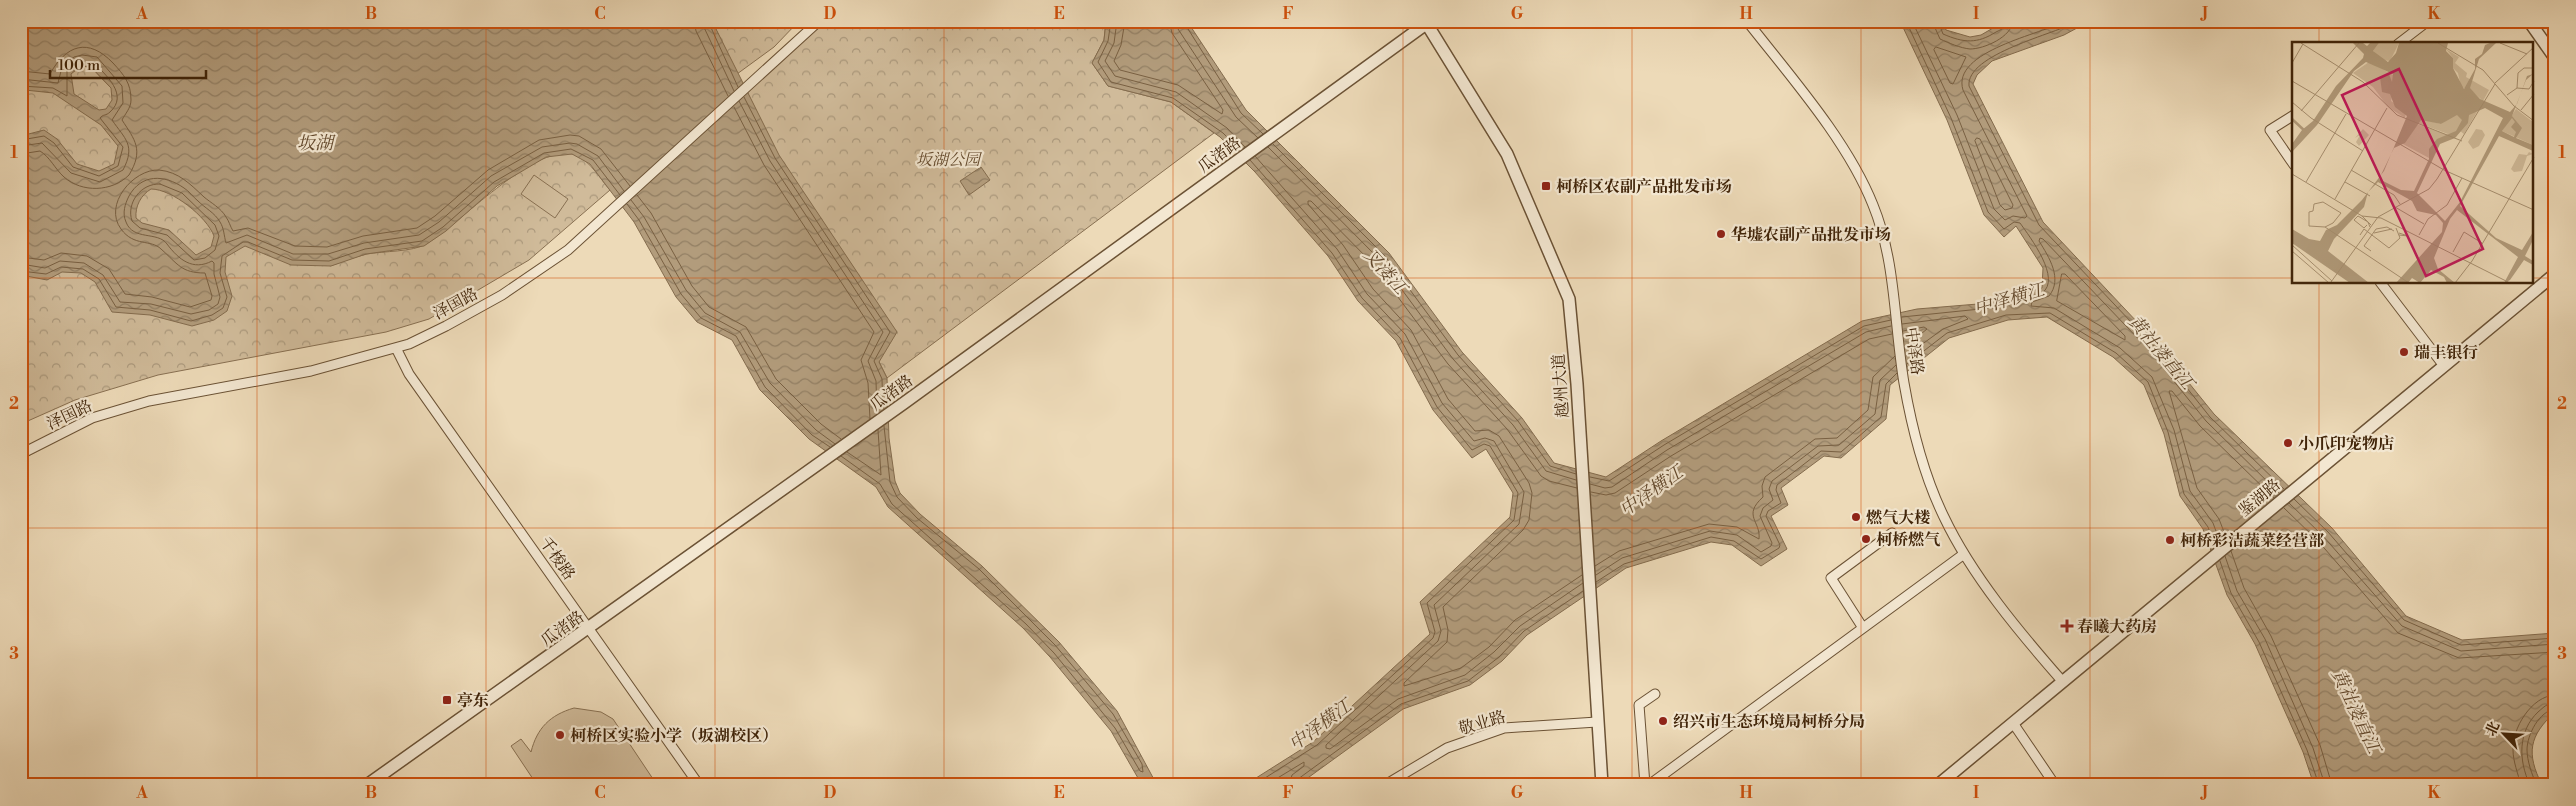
<svg xmlns="http://www.w3.org/2000/svg" width="2576" height="806" font-family="'Libre Bodoni','Noto Serif SC',serif">
	<defs>
		<pattern id="park-crowns" width="20" height="18" patternUnits="userSpaceOnUse" patternTransform="scale(1.25)"><rect width="20" height="18" fill="#d0bb9a"/><path d="M2 6a3 3 0 1 1 6 0M12 15a3 3 0 1 1 6 0" fill="none" stroke="#aa987c"/></pattern>
		<pattern id="water-waves" width="16" height="10" patternUnits="userSpaceOnUse" patternTransform="scale(1.25)"><rect width="16" height="10" fill="#b29c7c"/><path d="M0 5q4-4 8 0t8 0" fill="none" stroke="#927f64"/></pattern>
	</defs>
	<rect width="100%" height="100%" fill="#eddab8"/>
	<filter id="stains"><feTurbulence type="fractalNoise" baseFrequency=".004" numOctaves="4"/><feColorMatrix values="0 0 0 0 .2 0 0 0 0 .09 0 0 0 0 .02 0 0 0 .5 -.17"/></filter>
	<radialGradient id="worn" r=".72"><stop offset=".6" stop-color="#630" stop-opacity="0"/><stop offset="1" stop-color="#630" stop-opacity=".3"/></radialGradient>
	<path fill="url(#park-crowns)" stroke="#887052" d="M712,21H799L774,47L737,74Z
		M826,21H1106L1104,40L1092,63L1108,86L1171,102L1214,133L887,378L747,92Z
		M81,66L91,67L111,88L330,266C342,262 354,257 367,254C383,251 413,252 426,244C460,224 531,146 572,154C588,157 600,179 610,190L529,260L429,319L386,332L158,375L75,400L21,424V92L70,74Z"/>
	<path fill="#d0bb9a" stroke="#887052" d="M534,175L568,199L555,218L521,194Z
		M574,708L601,712L613,719L657,785H537L511,746L521,739L531,752C537,728 550,715 574,708Z"/>
	<path fill="url(#water-waves)" stroke="#846c4e" fill-rule="evenodd" d="M21,21H712L779,155L897,332L879,362L887,378L889,438L895,481L900,493L920,514L982,566L1059,642L1117,711L1157,785H1142L1111,731L1050,657L1023,628L888,507L876,487L809,439L760,390L732,340L697,322L676,297L634,222L590,164L572,154L546,157L497,186L446,231L424,246L366,254L331,266L291,265L245,246L226,257L225,272L232,296L227,311L214,320L192,326L150,315L112,312L95,282L81,273L62,272L47,280L21,275V136L44,130L57,139L77,164L99,171L114,164L118,146L101,125L53,93L25,90L21,92ZM81,66L91,67L111,88L112,100L106,109L99,110L74,94L71,74ZM151,189C172,189 207,217 214,236L211,247L196,255L169,230L142,223L136,218C135,206 141,195 151,189Z
		M1106,21H1187L1246,110L1389,253L1462,352L1522,418L1554,463L1606,477L1661,441L1862,321L1917,309L1990,303L2042,288L2043,268L2016,226L2004,237L1984,215L1947,120L1900,21H1942L1946,30L1970,37L1981,35L2005,21H2090L2064,35L1992,61L1977,75L1973,84L2043,222L2155,341L2214,414L2332,528L2406,616L2462,640L2555,633V712C2529,736 2526,753 2542,785H2314L2303,752L2255,644L2227,595L2203,529L2180,496L2164,434L2144,385L2113,357L2047,317L2008,320L1949,338L1890,385L1886,419L1841,458L1824,456L1781,488L1788,505L1771,516L1787,549L1761,566L1732,545L1711,542L1626,568L1527,635L1502,661L1470,685L1403,709L1298,785H1245L1313,742L1430,634L1420,602L1510,517L1513,493L1486,449L1472,458L1433,410L1396,341L1358,301L1328,256L1255,172L1220,137L1171,102L1108,86L1092,63L1104,40Z
		M981,167L990,180L969,195L960,181Z"/>
	<g fill="none" stroke-linecap="round" stroke-linejoin="round">
		<path stroke="#796042" stroke-width="1" d="M694,21L696,31L728,96
			M701,21L734,91
			M708,21L738,87
			M1111,21L1108,41L1098,62L1111,82L1173,98L1223,133L1240,150
			M1117,21L1114,43L1105,61L1115,76L1176,92L1227,128L1245,147
			M1125,21L1121,45L1114,61L1120,70L1178,85L1222,114L1223,110L1172,33L1169,21
			M1177,21L1178,29L1236,117L1258,138
			M1183,21L1241,113L1263,134
			M1912,21L1957,115L1994,209L2005,220L2013,216L2025,218L2027,216L1963,90C1951,51 2042,34 2066,21
			M1932,21L1940,39C1949,43 1960,48 1970,49C1984,49 2012,37 2013,21
			M1938,21L1943,34C1964,43 1977,44 1996,32C2002,29 2006,28 2007,21
			M2079,21C2055,34 1966,54 1969,86L2039,225L2152,344L2210,417L2284,489
			M1936,47L1966,57L1953,84L1950,83L1934,50Z
			M21,71L50,74C66,45 88,37 113,63C124,75 131,83 131,100C131,108 125,114 122,120C135,140 144,150 129,175C112,192 82,193 64,177C55,169 50,157 40,151L21,154
			M21,79L58,83L62,67L74,57L82,55L97,57L122,86L123,103L112,120C125,139 136,145 123,170L100,182L71,173L42,143L21,146
			M21,86L53,88L67,96V70L80,61L93,62C106,75 129,95 110,112C106,116 103,114 100,118L123,147L118,166L99,176L73,167L54,143L44,136L21,140
			M744,97L775,158L890,332L874,361L882,379L883,409
			M739,101L770,161L883,332L868,361L876,381L877,414
			M734,107L764,165L874,332L861,360L868,383L870,419
			M1977,138L1980,139L2013,205L2012,208L2005,210L2000,205L1975,141Z
			M1273,144L1385,256L1458,355L1518,421L1550,466L1576,474
			M1268,147L1380,260L1453,359L1513,425L1546,471L1576,480
			M1255,156L1337,249L1367,294L1405,334L1442,403L1474,441L1485,438L1494,441L1524,492L1519,524L1434,605L1441,631L1438,641L1326,745V748L1330,749L1398,699L1465,675L1494,652L1520,626L1583,583
			M1250,160L1332,253L1362,298L1400,338L1437,407L1472,450L1484,444L1490,446L1518,493L1514,520L1427,603L1435,632L1433,638L1317,745L1254,785
			M160,184L182,193L215,225L219,236L215,250L205,258L194,260L167,235L140,228L132,221C126,203 141,183 160,184Z
			M637,195L651,213L692,286L709,307L746,327L776,379L821,424L841,439
			M631,200L644,217L686,290L705,313L740,332L770,383L816,430L835,444
			M627,204L639,220L681,294L701,318L736,336L765,387L812,435L830,447
			M21,257L44,260L61,253L87,256L109,269L125,294L152,297L190,307L211,300L212,296L205,273C181,273 178,264 161,249C151,239 134,247 121,229C103,205 133,169 159,170C179,172 190,184 204,197C211,203 221,208 226,217C229,221 230,226 233,231L248,228L295,246L327,247L363,236L417,228L435,216L488,170L539,140L570,135L579,136L601,149L630,186
			M21,264L45,268L60,261L84,263L103,275L120,302L151,304L191,314L209,310L218,304L220,297L214,274V263L212,261C193,271 179,260 167,244C158,231 133,241 126,222C122,213 125,204 129,196C141,174 164,174 184,188C189,191 193,197 198,201C205,208 215,213 220,222C224,228 224,236 226,243L247,235L293,254H328L364,243L419,235L439,222L491,176L542,147L570,143L577,144L598,156L624,191
			M21,271L46,274L61,267L83,269L99,279L116,307L150,310L191,321L212,315L223,308L227,297L220,273L222,256L243,242H248L292,260L329,261L365,249L422,241L443,227L494,182L544,153L571,149L593,160L620,195
			M2062,274H2065L2125,336V340L2057,301Z
			M1902,317L1990,308L2042,293C2062,279 2030,237 2020,223L2014,222L2004,229L1988,212L1951,118L1906,21
			M1902,324L1965,316L1968,319L1943,329L1906,356
			M1903,331L1924,327L1927,329L1905,347
			M1907,364L1947,333L2006,315L2050,313L2116,353L2148,382L2168,432L2184,494L2208,527L2215,547
			M847,452L881,475L878,430
			M841,456L880,484L892,504L1026,624L1054,653L1115,728L1140,771L1143,772L1142,764L1113,714L1055,645L979,569L917,518L897,497L890,482L884,426
			M1590,477L1609,481L1664,445L1864,326L1891,320
			M1590,484L1605,488L1612,487L1667,450L1866,332L1891,326
			M1577,488L1549,481L1541,476L1507,429L1448,364L1374,265L1311,201H1308V204L1343,245L1373,289L1411,330L1448,399L1475,431L1489,430L1499,436L1529,483L1532,493L1529,520L1523,530L1443,607L1448,630L1447,642L1404,683V686L1461,668L1489,647L1515,620L1582,575
			M1591,492L1606,495L1615,493L1671,456L1869,339L1892,334
			M2294,499L2328,532L2404,620L2461,645L2555,638
			M2289,503L2323,536L2402,626L2461,651L2555,644
			M2284,508L2318,541L2398,633L2459,658L2555,652
			M2226,537L2219,519L2197,488L2169,391H2172L2200,426L2274,498
			M2220,542L2213,523L2190,491L2174,430L2152,377L2120,348L2054,308L2031,306L2032,302L2049,296C2063,279 2049,257 2039,241L2040,238L2043,239L2147,348L2206,421L2279,493
			M2231,551L2244,588L2271,636L2320,745L2332,785
			M2225,556L2237,591L2265,639L2313,748L2325,785
			M2220,561L2231,593L2259,642L2307,750L2319,785
			M1595,566L1619,551L1709,524L1737,527L1759,539C1761,521 1742,516 1763,497L1762,486L1765,477L1815,439L1837,438L1868,410L1873,377L1895,356
			M1596,575L1622,558L1710,531L1737,535L1761,552L1771,546L1772,543L1760,516L1763,508L1773,500L1769,489L1772,481L1818,446L1839,445L1875,414L1880,380L1896,365
			M1596,582L1624,564L1711,537L1734,541L1761,559L1779,548L1780,545L1766,516L1768,511L1781,503L1776,490L1777,485L1821,451L1841,452L1881,417L1886,384L1897,373
			M1266,785L1304,762V766L1292,775L1289,785
			M1296,785L1298,779L1401,704L1468,681L1499,657L1524,631L1583,591
			M2521,785C2518,774 2513,761 2513,750C2512,729 2531,696 2555,695
			M2530,785C2518,760 2518,731 2538,712C2544,707 2547,703 2555,703
			M2537,785C2532,776 2527,760 2527,750C2527,735 2539,711 2555,709"/>
		<g stroke="#6b5235" stroke-width="11">
			<path id="minor" d="M1747,21C1790,76 1847,140 1873,205C1896,261 1894,324 1904,383C1912,429 1923,474 1944,517C1972,576 2020,633 2063,682
				M2398,44L2428,21
				M2294,115L2270,130L2294,165
				M2380,282L2444,366
				M396,348L409,374L699,785
				M21,454L92,418L149,401L311,371L409,344L446,326L502,295L568,250L819,21
				M1863,628L1831,578L1892,533
				M2013,723L2055,785
				M1385,785L1447,748L1504,728L1597,722
				M1645,785L1639,705L1655,694
				M1649,785L1964,554"/>
		</g>
		<g stroke="#6b5235" stroke-width="14">
			<path id="tertiary" d="M1425,21L1507,154L1569,299L1577,384L1602,785
				M2529,21L2555,58
				M367,785L904,403L1430,21
				M1938,785L2555,274"/>
		</g>
		<use href="#minor" stroke="#f3e7d1" stroke-width="9"/>
		<use href="#tertiary" stroke="#f3e7d1" stroke-width="11"/>
	</g>
	<path fill="none" stroke="#cf510c" stroke-width="1" stroke-opacity="0.55" d="M257,21V785M486,21V785M715,21V785M944,21V785M1173,21V785M1403,21V785M1632,21V785M1861,21V785M2090,21V785M2319,21V44M21,278H2294M2532,278H2555M2319,282V785M21,528H2555"/>
	<g fill="#8f2418" stroke="#f3e7d1" stroke-width="2">
		<rect x="1541" y="181" width="10" height="10" rx="2.5"/>
		<circle cx="1721" cy="234" r="5"/>
		<circle cx="2404" cy="352" r="5"/>
		<circle cx="2288" cy="443" r="5"/>
		<circle cx="1856" cy="517" r="5"/>
		<circle cx="1866" cy="539" r="5"/>
		<circle cx="2170" cy="540" r="5"/>
		<path d="M2064.5 618.5h5v5h5v5h-5v5h-5v-5h-5v-5h5z"/>
		<rect x="442" y="695" width="10" height="10" rx="2.5"/>
		<circle cx="1663" cy="721" r="5"/>
		<circle cx="560" cy="735" r="5"/>
	</g>
	<g text-anchor="middle" stroke-width="4.5" stroke-linejoin="round" paint-order="stroke">
		<g font-size="16" fill="#402409" stroke="#f3e7d1">
			<text transform="translate(1219 154) rotate(-36)" y="6">瓜渚路</text>
			<text transform="translate(455 303) rotate(-28)" y="6">泽国路</text>
			<text transform="translate(1915 351) rotate(82)" y="6">中泽路</text>
			<text transform="translate(1560 386) rotate(-94)" y="6">越州大道</text>
			<text transform="translate(891 392) rotate(-36)" y="6">瓜渚路</text>
			<text transform="translate(69 414) rotate(-25)" y="6">泽国路</text>
			<text transform="translate(2259 497) rotate(-40)" y="6">鉴湖路</text>
			<text transform="translate(558 558) rotate(55)" y="6">千梭路</text>
			<text transform="translate(562 628) rotate(-35)" y="6">瓜渚路</text>
			<text transform="translate(1482 722) rotate(-16)" y="6">敬业路</text>
		</g>
		<g font-size="16" font-style="italic" fill="#644a2d" stroke="#f3e7d1">
			<text x="948" y="165">坂湖公园</text>
		</g>
		<g font-size="16" font-weight="bold" fill="#402409" stroke="#f3e7d1" text-anchor="start">
			<text x="1556" y="192">柯桥区农副产品批发市场</text>
			<text x="1731" y="240">华墟农副产品批发市场</text>
			<text x="2414" y="358">瑞丰银行</text>
			<text x="2298" y="449">小爪印宠物店</text>
			<text x="1866" y="523">燃气大楼</text>
			<text x="1876" y="545">柯桥燃气</text>
			<text x="2180" y="546">柯桥彩洁蔬菜经营部</text>
			<text x="2077" y="632">春曦大药房</text>
			<text x="457" y="706">亭东</text>
			<text x="1673" y="727">绍兴市生态环境局柯桥分局</text>
			<text x="570" y="741">柯桥区实验小学（坂湖校区）</text>
		</g>
		<g font-size="18" font-style="italic" fill="#62482c" stroke="#f3e7d1">
			<text x="315" y="149">坂湖</text>
			<text transform="translate(1385 271) rotate(48)" y="6">叉溇江</text>
			<text transform="translate(2009 299) rotate(-16)" y="6">中泽横江</text>
			<text transform="translate(2161 352) rotate(50)" y="6">黄社溇直江</text>
			<text transform="translate(1651 491) rotate(-35)" y="6">中泽横江</text>
			<text transform="translate(2356 711) rotate(65)" y="6">黄社溇直江</text>
			<text transform="translate(1320 725) rotate(-36)" y="6">中泽横江</text>
		</g>
	</g>
	<g transform="translate(2292 42)">
		<rect width="241" height="241" fill="#eddab8"/>
		<path d="M87,1H107L98,19L90,18L81,9ZM154,7L167,15L163,21L175,31L174,35L197,48L191,59L179,48L169,45L166,31L161,26V16ZM77,20L105,35L99,59L114,70L113,76L96,65L81,45L61,31ZM224,67L241,80V103L210,89ZM186,68L172,92L168,89L164,95L126,81L129,77L149,82L160,74ZM125,82L157,93L140,106L137,116L109,101Z" fill="#d0bb9a"/>
		<path d="M71,87L77,93L67,104L64,100L68,93L63,96ZM184,87L190,88L193,93L187,104L181,107L176,100ZM237,110L241,112L235,114L230,129L222,130L219,127L227,112L235,113Z" fill="#d0bb9a"/>
		<path d="M61,1H71L75,4L78,1H87L81,9L96,20L104,11L107,1H156L154,9L161,16V26L172,47L183,27V17L190,12L193,3L198,1H204L187,17L178,46L188,57L218,70L225,62L235,34L241,32L234,38L220,74L230,86L224,96L241,103V109L207,94L168,164L204,196L230,208L241,190V198L233,214L241,219V223L232,218L218,238L212,241L226,215L165,168L158,177L142,216L146,227L163,241H155L152,235L139,228L128,241L120,236L116,241H104L150,190L151,181L144,173L125,169L120,159L86,140L76,150L72,165L42,197L36,209L77,241H58L0,201V187L17,197L28,199L34,188L45,183L70,158L92,129L115,74L103,65L98,52L90,50L88,35L97,32L100,40L101,32L74,20L62,29L25,83L0,110V102L10,88L21,79L44,44L71,16L72,12ZM193,66L211,76L168,160L153,179L125,151L148,102L163,96L176,81L177,73ZM165,73L170,78L164,89L145,97L137,107V117L122,149L109,148L87,137L102,106L113,101L129,78L149,82ZM220,76L223,80L219,85L224,90L222,95L210,89Z" fill="#b29c7c" fill-rule="evenodd"/>
		<path fill="none" stroke="#b29c7c" stroke-width="2.5" d="M0,77L14,90"/>
		<path fill="none" stroke="#a89172" stroke-width="1" d="M9,1L71,40L105,73L170,99M146,1L191,28L222,64L242,79M208,1L235,12M0,21L11,2M0,39L152,128L242,168M203,41L242,5M225,46L226,31L232,26H242M215,53L225,46L237,47L242,39M0,60L19,76L71,109M229,68L242,52M9,69L67,1M59,128L102,153L108,162M0,132L70,174L79,183M14,140L54,72M53,140L78,154M43,157L95,66M103,165L132,182M70,174L89,176L218,241M75,183L72,186L62,178L66,174L76,180L78,185M33,185L41,181L49,171L31,160L22,162L21,169L17,170V184L33,185L117,241M82,191L100,187M107,191L116,194L107,193M68,193L72,187L97,206L108,196L104,186M127,193L136,177L155,163L170,136M0,203L40,239M0,209L37,241M79,209L72,204L84,187L95,185L102,189M161,210L172,190L190,201M39,240L86,175L137,147L145,137L203,42M163,241L180,219L242,115"/>
		<path fill="#c2185b" fill-opacity="0.15" stroke="#c2185b" stroke-width="2.5" d="M107,27L191,207L134,234L50,53Z"/>
		<rect width="241" height="241" fill="none" stroke="#402409" stroke-width="2.5"/>
	</g>
	<rect width="2576" height="806" fill="none" stroke="#eddab8" stroke-width="55"/>
	<g transform="translate(2504 734) rotate(295)" stroke="#f3e7d1" stroke-width="4" paint-order="stroke">
	<path d="M0-4L9 19L0 12L-9 19Z" fill="#402409"/>
	<text y="-8" font-size="14" font-weight="bold" text-anchor="middle" fill="#402409">北</text>
	</g>
	<path d="M50 70v8h156v-8" fill="none" stroke="#402409" stroke-width="2.5"/>
	<text x="58" y="70" font-size="15" fill="#402409" stroke="#f3e7d1" stroke-width="4" paint-order="stroke">100 m</text>
	<rect x="28" y="28" width="2520" height="750" fill="none" stroke="#cf510c" stroke-width="2"/>
	<g font-size="16" text-anchor="middle" font-weight="bold" fill="#cf510c">
		<text x="142" y="19">A</text>
		<text x="371" y="19">B</text>
		<text x="600" y="19">C</text>
		<text x="830" y="19">D</text>
		<text x="1059" y="19">E</text>
		<text x="1288" y="19">F</text>
		<text x="1517" y="19">G</text>
		<text x="1746" y="19">H</text>
		<text x="1976" y="19">I</text>
		<text x="2205" y="19">J</text>
		<text x="2434" y="19">K</text>
		<text x="14" y="158">1</text>
		<text x="2562" y="158">1</text>
		<text x="14" y="409">2</text>
		<text x="2562" y="409">2</text>
		<text x="14" y="659">3</text>
		<text x="2562" y="659">3</text>
		<text x="142" y="798">A</text>
		<text x="371" y="798">B</text>
		<text x="600" y="798">C</text>
		<text x="830" y="798">D</text>
		<text x="1059" y="798">E</text>
		<text x="1288" y="798">F</text>
		<text x="1517" y="798">G</text>
		<text x="1746" y="798">H</text>
		<text x="1976" y="798">I</text>
		<text x="2205" y="798">J</text>
		<text x="2434" y="798">K</text>
	</g>
	<rect width="100%" height="100%" filter="url(#stains)"/>
	<rect width="100%" height="100%" fill="url(#worn)"/>
</svg>
